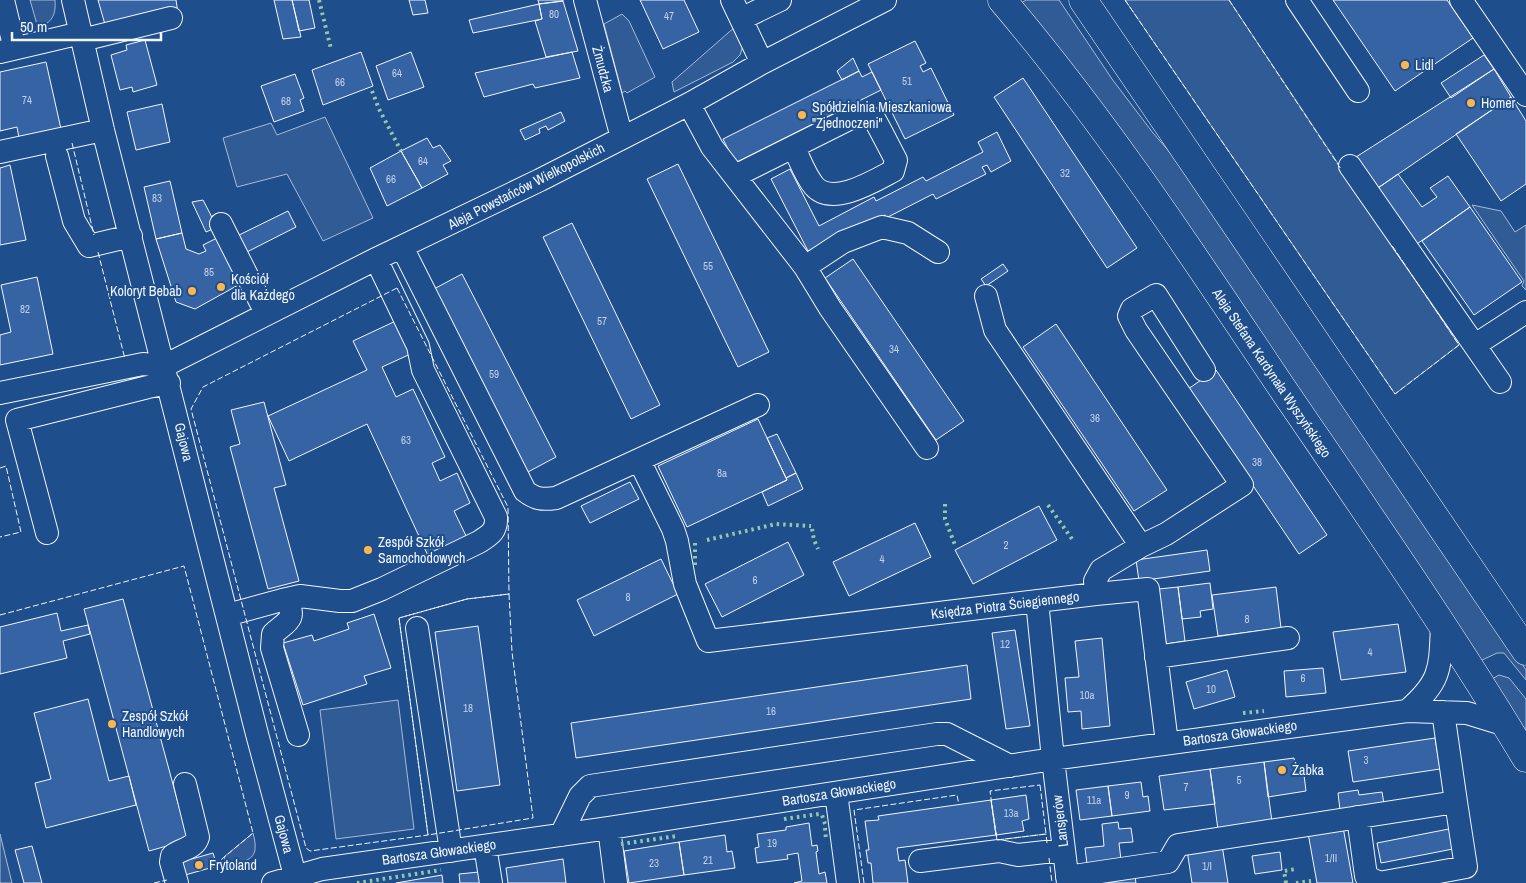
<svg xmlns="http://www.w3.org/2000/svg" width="1526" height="883" font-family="'Archivo Narrow',sans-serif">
	<rect width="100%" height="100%" fill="#1f4e8c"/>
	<path fill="#305b95" stroke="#a8bbd7" d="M30,0H55C56,16 52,22 38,28Z
		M1026,0H1059L1112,79L1153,133L1187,172L1526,670V680L1504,653H1497L1480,661L1020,4Z
		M1125,0H1229L1459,345L1395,394Z
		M622,14L629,21L655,77L627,93L625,91L622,93L604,24Z
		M736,26L743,46L740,55L733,62L674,92L672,82Z
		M325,117L373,218L323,241L287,174L237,187L223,138L271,123L277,135Z
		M1472,205L1501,211L1515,232L1526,225V290L1522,286L1524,281Z
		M1499,675L1509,678L1526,699V734L1492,679Z
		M398,700L414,829L336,839L320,710Z
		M253,833C260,859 250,860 228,866L224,857Z
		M0,834L12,883H0Z"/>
	<path fill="#3563a3" stroke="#f2f6ff" d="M98,0H176L178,13L106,28Z
		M274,0H292L301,37L283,39Z
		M292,0H309L315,28L299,31Z
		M409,0H425L428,13L413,15Z
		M538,0H563V1L539,4Z
		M640,0H684L699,32L663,49Z
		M1333,0H1447L1473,38L1395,91Z
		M563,1L578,51L546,57L535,21L542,19L539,4Z
		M539,4L542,19L473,33L469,20Z
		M145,40L157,85L133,92L132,87L120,90L111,55L127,50L126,45Z
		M915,41L926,63L920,66L923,72L931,68L954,115L905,139L868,64Z
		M361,52L373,86L323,105L312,70Z
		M411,52L424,87L388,100L376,66Z
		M572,52L580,78L535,88L533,84L484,97L475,73Z
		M1484,55L1494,69L1451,98L1441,83Z
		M853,58L859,71L842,80L837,71Z
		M46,62L61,129L19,138L17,127L0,131V72Z
		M1494,69L1511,97L1375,190L1356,157Z
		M859,71L862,77L872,72L881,90L735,163L723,139Z
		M295,74L304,98L300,100L304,111L274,122L261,86Z
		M1023,78L1137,248L1107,268L994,97Z
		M1511,97L1526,121V184L1501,201L1456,134Z
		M162,104L170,142L136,150L127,112Z
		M561,112L565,121L548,130L546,126L539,129L540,133L525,140L520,130Z
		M997,132L1011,161L991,172L987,165L982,167L986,174L936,199L933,194L886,218L885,215L808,251L771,179L790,169L819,226L874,197L876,201L923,177L926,181L983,152L978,142Z
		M427,138L433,148L440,145L451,161L443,165L448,174L422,188L401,151Z
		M401,151L422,188L387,206L370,168Z
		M678,164L769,352L738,367L647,179Z
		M10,165L26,240L0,245V168Z
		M1398,174L1422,207L1437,197L1430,188L1448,176L1470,207L1414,246L1375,190Z
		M170,181L182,233L156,239L144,187Z
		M203,200L217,227L206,232L192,202Z
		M1470,207L1522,282L1474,315L1422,241Z
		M288,211L296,227L243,254L235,237Z
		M572,223L660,405L631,419L543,237Z
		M182,233L186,249L199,254L206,251L203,245L219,237L240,284L195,309L176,302L156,239Z
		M853,259L964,421L936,440L825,278Z
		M1003,264L1008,271L986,286L981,279Z
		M462,274L556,457L526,473L432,290Z
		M37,277L53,354L0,365V335L11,332L1,285Z
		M400,319L415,352L382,367L396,397L413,389L445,457L432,463L440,481L457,473L470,503L454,511L469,542L430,560L367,424L289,461L268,416L367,370L353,341Z
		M1056,324L1167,490L1134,511L1023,347Z
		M1216,370L1327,535L1299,554L1188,389Z
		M264,402L286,485L274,488L299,581L268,589L230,447L240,444L231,410Z
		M758,419L787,480L687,527L658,466Z
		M777,434L796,473L786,478L767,438Z
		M796,473L803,489L768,506L762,492L787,480L786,478Z
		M630,482L639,499L590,523L581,506Z
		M1039,506L1057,540L973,584L955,550Z
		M915,523L931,557L849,596L833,562Z
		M788,542L804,575L722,617L705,584Z
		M1207,550L1210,571L1139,581L1136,560Z
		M661,559L678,594L594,636L577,600Z
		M1210,583L1213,609L1200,611L1201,617L1182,619L1178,587Z
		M1178,587L1185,641L1166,644L1159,589Z
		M1276,587L1281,628L1218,636L1212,595Z
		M123,599L188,840L149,851L84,609Z
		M57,613L61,631L88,625L90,634L63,641L67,658L0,674V627Z
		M374,614L391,668L364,676L367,684L303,705L283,643L312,635L314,641L349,629L347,623Z
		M1398,624L1406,672L1341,680L1333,632Z
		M478,626L500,785L457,791L435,632Z
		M1015,630L1030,726L1006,729L992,633Z
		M1102,638L1110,726L1082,729L1081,711L1068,712L1065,678L1079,677L1075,641Z
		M967,665L971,699L576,758L571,723Z
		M1323,668L1326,693L1286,697L1284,671Z
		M1227,670L1235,697L1194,709L1186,682Z
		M88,699L109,781L129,776L136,805L46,828L35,783L51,779L34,713Z
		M1435,738L1440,769L1353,782L1348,751Z
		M1294,758L1297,776L1304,775L1306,791L1268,797L1264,762Z
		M1264,762L1272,822L1218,830L1210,769Z
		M1210,769L1215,804L1164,810L1159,776Z
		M1141,782L1143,797L1148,796L1150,811L1112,816L1108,786Z
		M1108,786L1112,816L1080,820L1076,790Z
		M1358,790L1359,795L1382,792L1384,804L1340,810L1338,793Z
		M1026,795L1029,819L1022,821L1024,831L996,835L991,800Z
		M991,800L996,835L897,848L899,861L905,860L908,883H873L871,863H868L866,850H869L865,821L879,820L878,816Z
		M1118,822L1119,829L1131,828L1133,842L1119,843L1121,860L1087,864L1085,848L1104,846L1102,824Z
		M809,823L812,846L817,845L818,851L816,852L819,874L825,872L827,883H794L802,881L798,853L787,855L788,859L757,863L755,848L759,847L757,834L786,830V827Z
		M1343,827L1353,883H1317L1308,833Z
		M1454,828L1458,848L1381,863L1377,843Z
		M725,835L727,852L732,851L735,868L684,875L679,842Z
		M679,842L684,875L629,883L624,851Z
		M1222,845L1228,883H1192L1187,850Z
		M32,846L42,883H24L15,850Z
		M1280,852L1282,870L1255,874L1252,856Z
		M213,853L217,866L185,875L181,862Z
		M563,859L566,883H508L506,868Z
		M479,872L481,883H460L459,874Z
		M442,875L443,883H396Z
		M1135,877L1136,883H1102Z"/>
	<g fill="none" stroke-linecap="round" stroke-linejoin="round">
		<g stroke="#f2f6ff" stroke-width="24">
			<path id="minor" d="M3,0L12,37
				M73,0L103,130L257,734L297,883
				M585,0L622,138
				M732,0L762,63
				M1297,0L1358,91
				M1461,0L1526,95
				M741,19L780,0
				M82,40L171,18
				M0,52L81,33
				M689,104L712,147L805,267L830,308L927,448
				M0,152L103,130
				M57,156L74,221L89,246L131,236
				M1350,166L1500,382
				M735,176L849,119L864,115L875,120L883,135L896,160L893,171C874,181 832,207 814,186C805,175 800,160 794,148
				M221,224L266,313
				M402,247L525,491C535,499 542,500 556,498L758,405
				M805,267L843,242L882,227L908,233L938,252
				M986,296L995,330L1141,546
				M1475,345L1526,312
				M164,366L376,259L540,180L689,104L762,63L885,0
				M0,393L143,364L164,366
				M639,460L673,529L677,541L685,584L708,641L1096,594L1148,589L1167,743
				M47,533L17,420L148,387L169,383
				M1096,594L1095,581L1101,570L1141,546L1166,534L1242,485L1136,330L1129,316L1132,309L1156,295L1204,370
				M282,600L300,596L340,601H352L382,589L479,542C490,535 497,531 496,517L423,370L418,346L376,259
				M1037,601L1053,759L1068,883
				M227,615L282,600L287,602C298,620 284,623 273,634L272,648L298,735
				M417,628L451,851
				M1156,657L1288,638
				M1407,711C1442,681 1440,668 1442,625
				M836,793L848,883
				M1358,817L1366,876L1379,883L1466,867L1456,802
				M609,828L616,883
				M561,835L580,796L590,786L937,734H947L1010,766
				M485,846L491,883
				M920,861L999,851L1018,855L1063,850
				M1067,877L1168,862L1178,845L1456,802L1443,712
				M177,883L171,862L172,856C180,849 195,849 198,837L185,784
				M273,883L322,869L609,828L1053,759L1407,711L1467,713L1506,725"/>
		</g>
		<g stroke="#f2f6ff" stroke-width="29">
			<path id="major" d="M1002,0C1103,119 1189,249 1276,379C1361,504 1448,628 1526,758
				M1083,0L1526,651"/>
		</g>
		<use href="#minor" stroke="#1f4e8c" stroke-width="22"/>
		<use href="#major" stroke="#1f4e8c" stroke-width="28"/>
		<path stroke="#97c8a6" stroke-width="4" stroke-dasharray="2.5 4" stroke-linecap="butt" d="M319,0L331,49
			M372,91L379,109L401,151
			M945,504V519L955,545
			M1048,505L1072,539
			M812,529L814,540L818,549
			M707,540L776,524L811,526
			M695,543V568
			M1243,713L1264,711
			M784,819L819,814L822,815L825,824
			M825,828L826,840
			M621,844L677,836
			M357,883L441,870
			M1286,883L1284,871L1296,869
			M1296,883L1311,881"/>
		<path stroke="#f2f6ff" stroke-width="1" stroke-dasharray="6 2.5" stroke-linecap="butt" d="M1125,0L1395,394L1459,345L1391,244
			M1229,0L1341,169
			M72,143L94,235
			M98,252L125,359
			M397,288L508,507L509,594L467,599L399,618L428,835L310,851L306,848L191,409L203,387Z
			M0,468L6,466L21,532L0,537
			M509,594L512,652L533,818L428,835L399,618L467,599Z
			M0,615L184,566L253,833L216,864L215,861
			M1040,785L1046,834L997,840L990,791Z
			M996,833L997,840L1046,834L1047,843
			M1049,858L1052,883
			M154,883L167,880
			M864,883L854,810L957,795L959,805L960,804"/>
	</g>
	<g fill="#ffb74d" stroke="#1f4e8c" stroke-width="2">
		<circle cx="1405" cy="65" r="5"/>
		<circle cx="1471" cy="103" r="5"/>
		<circle cx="802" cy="115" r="5"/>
		<circle cx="221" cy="287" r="5"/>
		<circle cx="192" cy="291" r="5"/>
		<circle cx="368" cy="550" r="5"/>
		<circle cx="112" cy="724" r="5"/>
		<circle cx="1282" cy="770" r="5"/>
		<circle cx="199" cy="865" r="5"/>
	</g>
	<g text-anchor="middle" stroke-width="4" stroke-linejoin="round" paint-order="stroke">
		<g font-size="11" fill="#c3d1e8">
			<text x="554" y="18">80</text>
			<text x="669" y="20">47</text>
			<text x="397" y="77">64</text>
			<text x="907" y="85">51</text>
			<text x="340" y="86">66</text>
			<text x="27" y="104">74</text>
			<text x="286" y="105">68</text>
			<text x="423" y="165">64</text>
			<text x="1065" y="177">32</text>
			<text x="391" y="183">66</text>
			<text x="157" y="202">83</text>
			<text x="708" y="270">55</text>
			<text x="209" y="276">85</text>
			<text x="25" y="313">82</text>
			<text x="602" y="325">57</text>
			<text x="894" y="353">34</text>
			<text x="494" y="378">59</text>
			<text x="1095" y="422">36</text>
			<text x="406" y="444">63</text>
			<text x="1257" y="466">38</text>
			<text x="722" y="477">8a</text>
			<text x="1006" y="549">2</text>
			<text x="882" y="563">4</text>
			<text x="755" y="584">6</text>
			<text x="628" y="601">8</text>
			<text x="1247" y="623">8</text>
			<text x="1005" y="648">12</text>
			<text x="1370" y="656">4</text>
			<text x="1303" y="682">6</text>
			<text x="1211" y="693">10</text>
			<text x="1087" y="699">10a</text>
			<text x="468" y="712">18</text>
			<text x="771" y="715">16</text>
			<text x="1366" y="764">3</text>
			<text x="1239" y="784">5</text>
			<text x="1186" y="791">7</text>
			<text x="1127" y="799">9</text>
			<text x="1094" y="804">11a</text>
			<text x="1011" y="817">13a</text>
			<text x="772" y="847">19</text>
			<text x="1331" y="862">1/II</text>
			<text x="708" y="864">21</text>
			<text x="654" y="867">23</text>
			<text x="1207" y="870">1/I</text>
		</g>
		<g font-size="14" fill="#f2f6ff" stroke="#1f4e8c" text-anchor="start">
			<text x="1415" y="70">Lidl</text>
			<text x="1481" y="108">Homer</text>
			<text x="812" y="112">Spółdzielnia Mieszkaniowa<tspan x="812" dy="16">"Zjednoczeni"</tspan></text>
			<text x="231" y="284">Kościół<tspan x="231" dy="16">dla Każdego</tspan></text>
			<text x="182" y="296" text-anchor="end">Koloryt Bebab</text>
			<text x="378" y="547">Zespół Szkół<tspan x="378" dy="16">Samochodowych</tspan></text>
			<text x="122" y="721">Zespół Szkół<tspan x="122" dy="16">Handlowych</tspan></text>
			<text x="1292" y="775">Żabka</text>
			<text x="209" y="870">Frytoland</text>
		</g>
		<g font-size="14" fill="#f2f6ff" stroke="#1f4e8c">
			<text transform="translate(603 69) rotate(75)" y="5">Żmudzka</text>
			<text transform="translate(526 186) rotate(-27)" y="5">Aleja Powstańców Wielkopolskich</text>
			<text transform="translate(1272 373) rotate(56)" y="5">Aleja Stefana Kardynała Wyszyńskiego</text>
			<text transform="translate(184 442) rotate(76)" y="5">Gajowa</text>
			<text transform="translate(1005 605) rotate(-7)" y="5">Księdza Piotra Ściegiennego</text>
			<text transform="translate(1240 733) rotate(-8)" y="5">Bartosza Głowackiego</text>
			<text transform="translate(839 792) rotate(-9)" y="5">Bartosza Głowackiego</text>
			<text transform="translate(1060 821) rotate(-97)" y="5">Lansjerów</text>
			<text transform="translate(284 834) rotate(75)" y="5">Gajowa</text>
			<text transform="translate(439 852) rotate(-8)" y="5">Bartosza Głowackiego</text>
		</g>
	</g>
	<path d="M12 32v8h149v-8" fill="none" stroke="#f2f6ff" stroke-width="2.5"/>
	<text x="20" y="32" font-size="15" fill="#f2f6ff" stroke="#1f4e8c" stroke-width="4" paint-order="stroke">50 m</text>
</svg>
